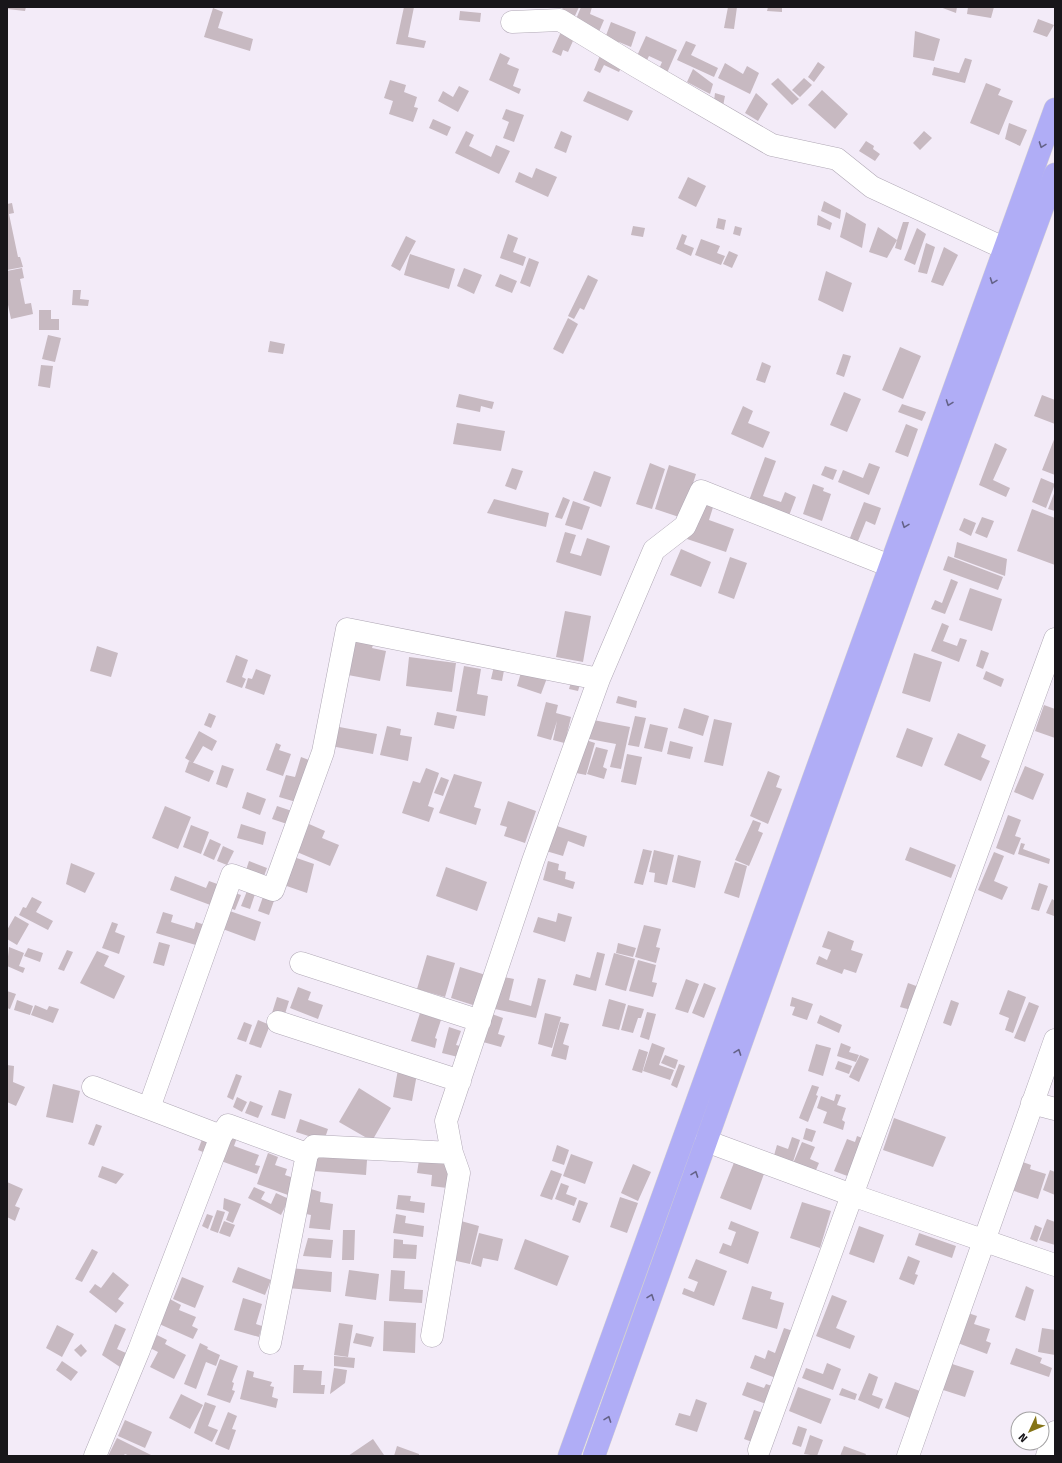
<svg xmlns="http://www.w3.org/2000/svg" width="1062" height="1463" font-family="'Fira Sans',sans-serif">
	<rect width="100%" height="100%" fill="#f3ebf8"/>
	<path fill="#c7b9c1" d="M7,7H26L25,11L7,9Z
		M404,7H414L408,37L426,41L424,48L396,44Z
		M563,7H579L574,18L561,12Z
		M581,7H592L590,14L604,20L598,34L574,24Z
		M728,7H737L734,29L724,28Z
		M768,7H782V12L767,11Z
		M940,7H957L956,13Z
		M968,7H994L991,18L967,14Z
		M213,8L223,12L218,28L253,39L250,51L204,37Z
		M460,11L481,13L480,22L459,20Z
		M1038,19L1054,25L1047,37L1033,32Z
		M611,22L636,32L631,47L619,42L618,46L604,41Z
		M564,25L577,32L568,52L563,50L561,56L552,52Z
		M915,31L940,39L934,61L913,57Z
		M646,36L677,50L667,73L659,69L662,62L649,56L646,62L636,58Z
		M686,41L696,45L691,55L718,68L714,77L677,60Z
		M500,53L510,58L507,64L519,69L513,86L521,89L519,94L489,80Z
		M601,53L623,63L619,72L604,65L600,73L594,70Z
		M965,58L972,60L965,83L932,75L934,67L959,73Z
		M818,62L825,67L814,82L808,77Z
		M725,63L743,74L747,66L759,73L750,94L718,78Z
		M693,69L713,84L710,94L687,82Z
		M778,78L799,99L792,105L771,84Z
		M804,78L812,85L800,97L792,90Z
		M390,80L406,85L404,92L417,97L414,107L418,108L413,122L389,114L393,101L384,98Z
		M986,83L1001,89L998,95L1013,101L999,135L970,123Z
		M459,86L469,91L458,112L438,101L443,91L453,97Z
		M822,90L848,114L835,129L808,105Z
		M588,91L633,111L628,121L583,101Z
		M715,93L725,96L723,106L714,101Z
		M756,93L768,104L758,121L745,113Z
		M506,109L524,115L514,142L503,138L509,122L502,119Z
		M433,119L451,127L447,136L429,128Z
		M1009,123L1027,130L1020,146L1005,139Z
		M466,131L474,135L469,146L491,157L496,145L510,151L499,174L455,153Z
		M561,131L572,136L566,153L554,148Z
		M924,131L932,138L920,150L913,143Z
		M866,141L874,146L873,149L880,154L875,161L859,151Z
		M536,168L557,177L548,197L515,182L519,172L532,178Z
		M688,177L706,186L696,207L678,198Z
		M824,201L841,210L840,219L821,211Z
		M12,203L14,213L9,214L18,257H20L23,267L7,270V204Z
		M846,212L866,224L862,248L840,237Z
		M818,215L832,223L830,230L817,225Z
		M718,218L726,220L724,230L716,228Z
		M903,222H909L901,250L895,248L897,240L887,258L869,252L878,227L897,240Z
		M633,226L645,228L643,237L631,235Z
		M735,226L742,228L740,236L733,234Z
		M917,228L926,234L915,265L904,260Z
		M508,234L518,238L513,252L526,257L523,266L500,258Z
		M682,234L687,236L684,244L694,248L691,256L676,249Z
		M406,236L416,241L400,271L391,266Z
		M701,239L720,246L717,253L725,256L721,265L695,255Z
		M926,243L935,247L927,274L918,272Z
		M944,247L958,255L943,286L931,282Z
		M729,251L738,255L732,268L723,264Z
		M410,254L455,269L449,289L404,275Z
		M529,258L539,262L530,287L520,283Z
		M22,268L24,278L20,279L25,304L31,303L33,314L11,319L7,300V271Z
		M464,268L482,275L474,294L457,286Z
		M826,271L852,283L843,312L818,300Z
		M500,274L517,281L512,293L495,286Z
		M588,275L598,280L584,310L580,308L574,319L568,316Z
		M73,290H81L80,299L89,300L88,306L72,305Z
		M39,310H51V319H59V330H39Z
		M568,318L578,324L563,354L553,349Z
		M48,335L61,338L55,362L42,359Z
		M270,341L285,344L283,354L268,352Z
		M900,347L921,356L903,399L882,390Z
		M843,354L851,356L844,377L836,374Z
		M762,362L771,366L765,383L756,380Z
		M41,365L53,366L50,388L38,386Z
		M844,392L861,399L847,432L830,425Z
		M459,394L494,402L492,409L481,406L480,412L456,407Z
		M1042,395L1055,400V424L1034,416Z
		M902,404L926,412L922,421L898,412Z
		M743,406L753,411L748,423L770,432L763,448L731,434Z
		M457,423L505,431L501,451L453,444Z
		M906,424L918,429L908,457L895,452Z
		M1055,437V475L1042,470Z
		M995,443L1007,449L993,480L1010,488L1006,497L979,485Z
		M765,457L776,461L763,496L781,502L785,492L796,497L787,521L747,506Z
		M650,463L665,469L652,509L636,504Z
		M869,463L880,467L869,495L838,482L843,470L863,478Z
		M669,465L696,474L682,518L655,509Z
		M825,466L837,470L833,480L821,475Z
		M512,468L523,471L516,490L505,486Z
		M594,471L611,477L601,507L583,500Z
		M1041,478L1055,484L1046,508L1032,502Z
		M813,484L824,488L823,491L831,494L822,521L803,514Z
		M1055,491V511L1048,509Z
		M702,496L715,501L709,520L734,529L726,552L687,539Z
		M563,497L570,500L562,519L555,517Z
		M494,499L549,513L546,527L487,513Z
		M573,501L590,507L582,530L565,525Z
		M864,502L881,508L875,525L866,521L856,546L848,543Z
		M1032,509L1055,518V565L1017,551Z
		M982,517L994,521L987,538L975,533Z
		M964,518L976,523L971,536L959,530Z
		M565,532L576,535L570,553L581,556L587,538L610,546L601,576L556,562Z
		M957,542L1007,559L1005,576L954,557Z
		M681,549L711,562L701,587L670,575Z
		M948,556L1003,577L998,590L943,570Z
		M730,557L747,563L734,599L718,593Z
		M951,579L958,582L945,614L931,609L935,600L942,603Z
		M970,588L1002,599L992,631L959,620Z
		M565,611L591,616L583,662L556,657Z
		M942,623L949,626L943,641L957,646L960,638L967,640L959,662L931,651Z
		M354,641L373,645L372,648L386,651L380,681L348,675Z
		M97,646L118,653L111,677L90,671Z
		M981,650L989,653L983,669L976,666Z
		M914,653L942,662L930,702L902,693Z
		M236,655L248,660L242,677L246,679L242,688L226,682Z
		M409,657L456,663L452,692L406,686Z
		M495,662L505,665L502,681L491,679Z
		M464,666L481,669L477,694L488,696L485,716L456,711Z
		M256,669L271,675L264,695L245,688L248,678L252,679Z
		M522,669L547,678L541,694L517,686Z
		M986,671L1004,679L1001,687L983,679Z
		M573,675L582,678L578,691L569,689Z
		M618,696L637,701L636,708L616,703Z
		M546,702L558,705L556,713L571,717L567,734L570,735L568,744L553,740L557,721L551,740L537,736Z
		M1044,705L1055,709V738L1035,731Z
		M684,708L709,716L703,736L678,728Z
		M437,712L457,716L454,729L434,725Z
		M209,713L216,716L211,728L204,725Z
		M635,716L646,718L639,747L628,745Z
		M588,719L630,727L621,769L610,767L616,744L584,738Z
		M714,719L732,723L723,766L704,762Z
		M650,724L668,728L662,752L644,748Z
		M334,726L377,734L373,754L331,746Z
		M387,726L401,729L400,735L412,737L408,761L380,755Z
		M907,728L933,738L922,767L896,757Z
		M199,731L217,741L212,751L203,746L193,763L185,758Z
		M958,733L986,745L981,757L990,761L981,781L944,765Z
		M586,740L595,743L586,775L576,773Z
		M670,741L693,747L690,759L667,754Z
		M276,743L281,745L279,750L291,754L283,776L266,770Z
		M596,747L608,750L603,767L607,769L604,779L587,774Z
		M627,754L642,757L636,785L621,782Z
		M301,757L309,760L296,802L279,797L286,775L295,777Z
		M189,761L214,771L209,782L185,772Z
		M222,765L234,769L227,788L216,784Z
		M1025,766L1044,774L1033,800L1014,792Z
		M426,768L439,773L428,806L434,808L429,822L402,813L413,781L420,783Z
		M768,771L780,776L776,787L782,789L768,824L750,816Z
		M454,774L482,782L474,807L481,809L476,825L439,813Z
		M441,777L449,780L443,796L434,793Z
		M247,792L266,799L260,815L242,808Z
		M508,801L536,811L525,843L504,836L507,827L500,825Z
		M165,806L191,817L178,849L152,838Z
		M277,806L292,811L287,824L272,819Z
		M1008,815L1021,820L1015,836L1021,838L1014,855L996,848Z
		M753,820L761,823L758,831L763,833L749,866L735,860Z
		M241,824L266,832L263,845L237,838Z
		M309,824L325,831L322,838L339,845L330,866L297,852Z
		M191,825L209,832L201,854L183,847Z
		M554,825L587,836L584,847L568,841L563,856L546,851Z
		M210,839L221,844L214,860L203,855Z
		M1021,843L1025,844L1023,849L1050,859L1049,864L1018,854Z
		M223,846L234,851L227,865L217,861Z
		M910,847L956,865L951,878L905,860Z
		M643,849L652,851L643,885L634,883Z
		M654,850L674,855L667,885L654,882L655,873L649,872Z
		M994,852L1004,856L994,881L1008,887L1002,900L978,890Z
		M288,855L314,864L307,893L278,883Z
		M678,855L701,861L695,888L672,882Z
		M249,861L267,868L264,876L246,870Z
		M548,861L559,864L558,870L566,872L565,879L575,882L573,889L543,880Z
		M735,862L747,866L739,898L724,893Z
		M71,863L95,873L85,893L66,884Z
		M446,867L487,882L477,911L436,896Z
		M175,876L206,888L209,881L220,885L213,906L170,890Z
		M1039,883L1048,886L1039,911L1031,909Z
		M247,891L255,894L250,909L241,906Z
		M265,891L276,895L269,915L258,911Z
		M232,892L241,895L235,910L226,907Z
		M32,897L42,902L36,912L53,921L48,930L19,915L23,907L26,908Z
		M1052,899L1055,901L1054,916L1046,913Z
		M227,910L261,922L255,941L220,928Z
		M163,912L173,915L171,922L194,929L196,922L205,925L199,946L156,933Z
		M558,913L572,917L565,942L533,932L538,917L556,922Z
		M15,916L29,924L17,945L7,939V930Z
		M112,922L118,924L115,932L125,936L119,954L102,948Z
		M644,925L661,929L656,947L660,948L656,963L635,957Z
		M828,931L854,941L851,950L863,954L856,973L844,969L842,974L816,964L819,956L827,960L831,950L822,947Z
		M159,942L170,945L164,966L153,963Z
		M618,943L636,948L633,957L616,953Z
		M9,947L24,953L19,966L25,968L23,973L7,966Z
		M28,948L43,953L40,962L24,956Z
		M67,950L73,952L64,971L58,969Z
		M97,951L109,956L104,966L125,976L114,999L80,983Z
		M597,952L605,954L596,991L573,985L576,974L590,978Z
		M614,953L635,959L626,991L605,985Z
		M427,955L455,963L445,997L417,989Z
		M638,960L656,965L652,982L657,983L653,997L629,991Z
		M460,967L489,976L479,1007L451,998Z
		M504,977L514,979L509,1000L531,1006L538,978L546,980L536,1018L495,1009Z
		M686,979L699,984L688,1013L675,1009Z
		M704,983L716,988L704,1018L692,1013Z
		M908,983L919,987L911,1010L900,1007Z
		M298,987L311,992L308,1000L323,1005L318,1019L290,1008Z
		M1008,990L1026,997L1013,1033L1005,1030L1009,1018L999,1014Z
		M7,991L16,994L10,1009L7,1008Z
		M277,997L289,1001L284,1017L272,1013Z
		M792,997L813,1004L807,1020L792,1015L795,1007L790,1006Z
		M609,999L626,1004L619,1030L602,1026Z
		M17,1000L33,1006L30,1015L14,1010Z
		M951,1000L959,1003L951,1026L943,1023Z
		M1029,1002L1039,1006L1025,1042L1014,1038Z
		M35,1005L47,1010L49,1006L59,1009L53,1023L31,1015Z
		M628,1005L644,1009L641,1018H638L633,1033L621,1030Z
		M647,1012L656,1014L649,1040L640,1037Z
		M420,1013L441,1020L435,1038L437,1039L435,1048L411,1041Z
		M545,1013L561,1017L552,1048L538,1044Z
		M492,1014L503,1018L498,1034L505,1036L501,1047L483,1042Z
		M820,1015L842,1025L839,1033L817,1023Z
		M258,1020L270,1025L261,1048L249,1044Z
		M244,1022L252,1025L246,1042L237,1039Z
		M560,1022L569,1024L563,1044L569,1046L566,1060L551,1056Z
		M449,1027L461,1031L456,1045L465,1047L462,1058L442,1053Z
		M652,1043L665,1048L659,1065L674,1070L670,1080L643,1071Z
		M841,1043L851,1047L849,1052L859,1055L856,1062L837,1056Z
		M816,1044L831,1048L823,1076L808,1071Z
		M639,1049L648,1052L642,1073L632,1070Z
		M665,1055L678,1060L675,1069L661,1063Z
		M860,1055L869,1059L859,1082L849,1077Z
		M838,1061L852,1066L849,1074L835,1069Z
		M399,1064L417,1074L412,1101L393,1097Z
		M679,1064L685,1066L677,1088L671,1085Z
		M7,1065L14,1066L13,1082L25,1087L16,1106L7,1102Z
		M236,1074L242,1076L233,1100L227,1097Z
		M53,1084L80,1091L73,1123L46,1117Z
		M812,1085L819,1087L816,1095L818,1096L808,1122L799,1118Z
		M359,1088L391,1108L372,1141L339,1122Z
		M279,1090L292,1094L285,1119L271,1115Z
		M836,1094L841,1095L837,1105L846,1108L842,1120L845,1122L843,1130L823,1123L827,1112L817,1108L821,1096L834,1101Z
		M237,1097L247,1102L242,1112L233,1107Z
		M250,1101L263,1106L258,1118L245,1113Z
		M894,1118L946,1137L933,1167L883,1150Z
		M300,1119L328,1129L324,1141L296,1132Z
		M96,1124L102,1126L94,1146L88,1144Z
		M806,1128L816,1131L812,1142L803,1139Z
		M231,1132L238,1135L234,1146L259,1155L255,1165L260,1166L257,1174L221,1161Z
		M204,1134L214,1137L208,1154L198,1150Z
		M857,1136L865,1139L850,1177L834,1171L847,1139L855,1142Z
		M792,1137L800,1140L792,1165L773,1159L777,1145L788,1149Z
		M802,1142L815,1147L810,1159L819,1163L813,1177L791,1168Z
		M557,1145L569,1150L564,1165L552,1161Z
		M268,1153L278,1157L275,1165L287,1169L285,1175L294,1178L288,1195L257,1184Z
		M571,1154L593,1162L585,1184L563,1176Z
		M315,1156L367,1160L366,1175L314,1171Z
		M419,1160L449,1163L447,1188L431,1186L432,1175L417,1173Z
		M735,1160L765,1171L751,1210L720,1198Z
		M1020,1161L1031,1165L1030,1169L1046,1174L1038,1199L1011,1190Z
		M633,1164L651,1172L638,1201L621,1193Z
		M102,1166L124,1174L116,1184L98,1177Z
		M551,1170L562,1174L552,1200L540,1196Z
		M1050,1170L1055,1172V1195L1043,1190Z
		M7,1182L23,1189L15,1206L20,1208L15,1221L7,1217Z
		M561,1183L569,1186L566,1194L577,1198L574,1206L555,1199Z
		M254,1187L265,1192L261,1199L271,1204L276,1193L289,1199L281,1215L248,1198Z
		M311,1189L321,1192L320,1202L333,1204L330,1230L309,1228L311,1215L306,1214Z
		M398,1195L411,1196L410,1201L425,1203L424,1213L396,1209Z
		M620,1197L638,1203L627,1233L610,1227Z
		M224,1198L241,1204L233,1223L226,1220L229,1212L223,1209Z
		M579,1200L588,1203L580,1223L572,1220Z
		M802,1202L831,1211L820,1248L790,1238Z
		M217,1210L225,1212L218,1233L210,1230Z
		M207,1214L213,1216L208,1229L202,1226Z
		M396,1214L406,1216L405,1223L424,1226L423,1237L393,1233Z
		M1047,1219L1055,1222V1245L1039,1240Z
		M224,1221L235,1225L230,1237L219,1233Z
		M461,1221L479,1226L470,1264L452,1260Z
		M731,1221L759,1232L748,1264L719,1253L723,1243L731,1246L736,1232L728,1229Z
		M1035,1225L1042,1228L1037,1242L1030,1239Z
		M859,1226L884,1235L874,1263L849,1254Z
		M343,1230H355L354,1260H342Z
		M479,1233L503,1239L498,1261L483,1258L481,1267L471,1264Z
		M919,1233L956,1246L952,1258L915,1245Z
		M308,1238L333,1240L331,1258L303,1256Z
		M394,1239L403,1240V1244L417,1245L416,1259L393,1258Z
		M525,1239L569,1256L557,1286L514,1269Z
		M92,1249L98,1252L82,1282L75,1279Z
		M908,1256L920,1261L915,1274L918,1275L914,1285L899,1279Z
		M696,1259L727,1271L714,1306L682,1294L684,1288L694,1292L698,1282L688,1278Z
		M238,1267L271,1280L265,1295L232,1282Z
		M290,1268L332,1272L331,1292L288,1288Z
		M349,1270L379,1274L376,1300L345,1296Z
		M391,1270L405,1271L404,1289L423,1290L422,1303L389,1301Z
		M113,1272L129,1285L118,1299L124,1303L116,1313L89,1292L95,1284L101,1288Z
		M182,1277L204,1286L195,1308L173,1299Z
		M752,1286L772,1292L770,1299L784,1303L777,1329L742,1319Z
		M1026,1286L1034,1290L1025,1321L1015,1317Z
		M832,1295L847,1301L836,1328L855,1336L850,1349L816,1336Z
		M168,1298L181,1305L179,1310L196,1317L192,1326L198,1329L193,1339L157,1323Z
		M243,1298L262,1304L256,1324L262,1326L259,1337L234,1330Z
		M965,1312L977,1316L974,1324L990,1329L986,1341L991,1343L987,1354L955,1342Z
		M384,1321L416,1323L415,1353L383,1351Z
		M339,1323L353,1325L348,1357L334,1355Z
		M115,1324L126,1329L117,1349L126,1353L120,1367L102,1355Z
		M57,1325L74,1334L62,1357L46,1348Z
		M784,1328L799,1333L781,1380L750,1368L755,1355L765,1359L768,1350L775,1353Z
		M1042,1328L1055,1330V1355L1038,1352Z
		M356,1333L374,1337L371,1347L353,1343Z
		M157,1335L167,1340L165,1344L186,1355L174,1379L150,1367L158,1352L150,1348Z
		M200,1343L208,1347L207,1349L220,1355L216,1366L206,1362L196,1389L184,1384Z
		M81,1344L87,1351L81,1357L74,1350Z
		M1016,1348L1042,1358L1040,1363L1052,1368L1049,1377L1010,1364Z
		M334,1356L355,1358L354,1368L334,1366Z
		M220,1359L238,1366L232,1382L234,1383L232,1390L235,1391L230,1403L207,1395Z
		M62,1361L78,1372L71,1381L56,1370Z
		M827,1363L841,1369L833,1390L802,1378L806,1368L823,1374Z
		M949,1363L974,1371L965,1397L940,1389Z
		M294,1365H304L303,1370L322,1371L321,1385H325L324,1394L293,1393Z
		M334,1368L347,1370L345,1383L330,1394Z
		M247,1370L254,1372L253,1377L272,1382L270,1386L274,1387L272,1397L278,1399L276,1408L240,1399Z
		M869,1373L878,1377L872,1395L883,1399L879,1409L858,1400Z
		M747,1382L764,1388L766,1384L778,1388L771,1406L742,1395Z
		M895,1382L920,1391L910,1418L885,1408Z
		M798,1387L831,1399L821,1424L789,1411Z
		M842,1388L857,1394L855,1400L839,1395Z
		M181,1394L203,1405L190,1429L169,1418Z
		M696,1399L707,1403L697,1432L675,1425L679,1413L690,1416Z
		M205,1402L216,1406L208,1426L218,1430L212,1442L194,1433Z
		M754,1410L766,1414L755,1443L744,1439Z
		M228,1412L237,1416L232,1429L236,1430L229,1450L215,1444Z
		M125,1420L152,1432L145,1448L118,1436Z
		M798,1426L807,1429L801,1447L792,1444Z
		M810,1435L823,1440L817,1456L804,1454Z
		M117,1438L153,1456H130L125,1454L123,1456H108Z
		M373,1439L384,1455L348,1456Z
		M397,1446L419,1454V1456H394Z
		M844,1446L866,1454L865,1456H840Z"/>
	<g fill="none" stroke-linecap="round" stroke-linejoin="round">
		<g stroke="#b0a8b5" stroke-width="23">
			<path id="minor" d="M512,22L560,20L636,66L772,145L837,159L872,187L1021,256
				M301,963L480,1021
				M278,1022L460,1081
				M93,1087L221,1136
				M1032,1103L1055,1109
				M149,1108L232,875L273,890L323,752L347,629L599,679
				M706,1141L852,1195L1055,1265
				M432,1336L459,1173L452,1153L446,1121L533,861L599,679L654,550L685,526L701,491L890,566
				M270,1343L307,1154
				M759,1450L1055,639
				M95,1456L139,1350L221,1136L228,1125L307,1154L314,1146L452,1153
				M908,1456L1055,1040
				M1047,1456L1055,1432"/>
		</g>
		<g stroke="#d1d0d1" stroke-width="23">
			<path id="major" d="M569,1456L1055,109
				M594,1456L909,572L1055,174"/>
		</g>
		<use href="#minor" stroke="#fff" stroke-width="22"/>
		<use href="#major" stroke="#b0adf6" stroke-width="22"/>
	</g>
	<defs><path id="oneway-chevron" d="M-2-3.5L2.5 0L-2 3.5" fill="none" stroke-width="1.6" stroke-linecap="round" stroke-linejoin="round"/></defs>
	<g stroke="#646288">
		<use href="#oneway-chevron" transform="translate(1042 145) rotate(110)"/>
		<use href="#oneway-chevron" transform="translate(993 281) rotate(110)"/>
		<use href="#oneway-chevron" transform="translate(949 403) rotate(110)"/>
		<use href="#oneway-chevron" transform="translate(905 525) rotate(110)"/>
		<use href="#oneway-chevron" transform="translate(738 1052) rotate(-70)"/>
		<use href="#oneway-chevron" transform="translate(695 1174) rotate(-70)"/>
		<use href="#oneway-chevron" transform="translate(651 1297) rotate(-70)"/>
		<use href="#oneway-chevron" transform="translate(608 1419) rotate(-70)"/>
	</g>
	<rect width="1062" height="1463" fill="none" stroke="#18161a" stroke-width="16"/>
	<g transform="translate(1030 1431) rotate(226)"><circle r="19" fill="#ffffff" stroke="#a3a2a3"/>
	<path d="M0-3L7 15L0 10L-7 15Z" fill="#857417"/>
	<text y="-6" font-size="11" font-weight="bold" text-anchor="middle" fill="#18161a">N</text>
	</g>
</svg>
